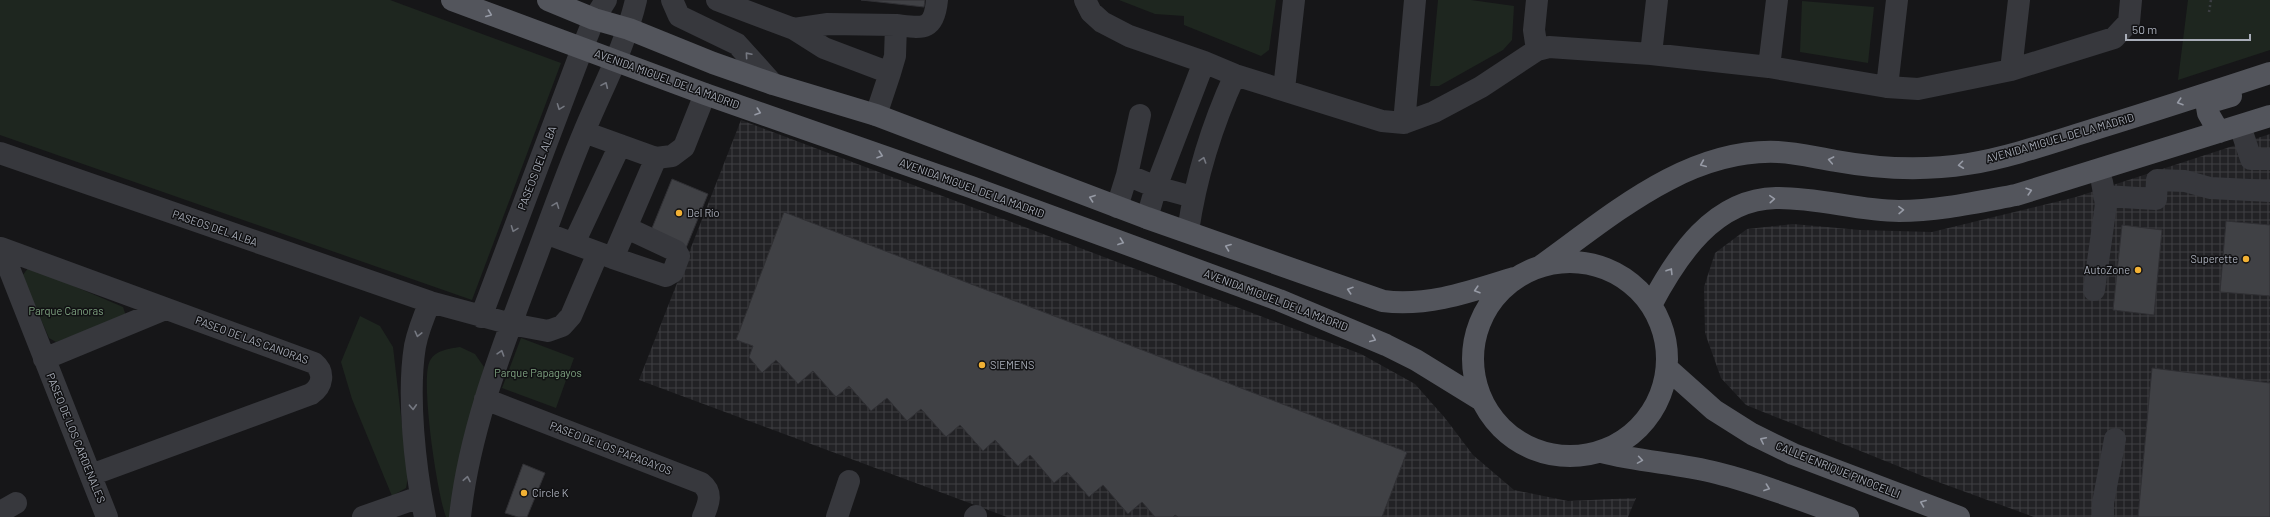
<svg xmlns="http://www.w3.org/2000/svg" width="2270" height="517" font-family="Barlow,sans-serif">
	<defs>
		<pattern id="industrial-grid" width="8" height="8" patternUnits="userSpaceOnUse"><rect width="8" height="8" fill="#222225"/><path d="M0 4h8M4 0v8" fill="none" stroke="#3f3f43"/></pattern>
	</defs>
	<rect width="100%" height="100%" fill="#161618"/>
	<path fill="url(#industrial-grid)" d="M741,120L1361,354L1415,384L1445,418L1473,455L1514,490L1568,501L1636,498L1628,517H1007L639,380Z
		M2270,134V517H2034L1930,479L1746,405L1721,378L1705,333L1704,287L1715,253L1747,229L1793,224L1860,230L1932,232L2076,197Z"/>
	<path fill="#1e261f" d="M0,0H390L561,63L472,300L0,135Z
		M1119,0H1276L1269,50L1261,56L1184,25V16L1155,14Z
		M1438,0H1471L1514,6L1512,40L1503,50L1439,86H1430Z
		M2188,0H2270V50L2178,80Z
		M1802,1L1874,7L1868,63L1800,52Z
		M29,267L123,307L126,316L56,342L49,338L22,276Z
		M360,316L380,326L393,347L408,477L406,488L392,496L352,399L341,362Z
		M521,338L574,358L556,408L502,388Z
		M460,347L475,354L484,367L454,517H446C437,493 421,385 429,363C434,350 448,349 460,347Z"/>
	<path fill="#404145" stroke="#303034" d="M861,0H925L924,7Z
		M672,179L708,194L686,248L650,233Z
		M784,212L1407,452L1382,517H1178L1175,515L1173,517H1155L1142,502L1128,514L1103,485L1089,497L1067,472L1054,483L1030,455L1018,466L995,440L983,451L960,425L946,437L921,409L907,421L887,398L871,411L849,386L836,397L813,371L798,384L776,360L762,373L749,357L753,346L736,340Z
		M2226,221L2270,225V296L2220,292Z
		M2122,225L2162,230L2154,315L2113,310Z
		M2152,368L2270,383V517H2138Z
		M523,464L545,473L527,517H518L505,513Z"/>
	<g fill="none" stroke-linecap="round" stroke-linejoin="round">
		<path stroke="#3d3f44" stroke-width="2.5" stroke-dasharray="2 3" stroke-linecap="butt" d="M2209,12L2211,0"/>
		<path stroke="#37383d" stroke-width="22" d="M672,0L679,16L737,44L773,84
			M717,0L794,29L824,48L890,73L876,115
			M1085,0L1091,12L1102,22L1129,36L1204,62L1235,75L1382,121L1404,123L1434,112L1481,87L1537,50L1549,47L1651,54L1657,0
			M1537,0L1534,30L1537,50
			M794,29L828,24L896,25
			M1651,54L1769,67L1777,0
			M1769,67L1887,87L1918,89L2011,70L2114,38L2129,22L2131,0
			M2011,70L2019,0
			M890,73L895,56L896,25C922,28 934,32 937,0
			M1887,87L1897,0
			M1284,89L1294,0
			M1140,115L1127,175L1156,187L1193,197
			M1404,123L1415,0
			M2240,126L2251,159H2270
			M584,132L656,158
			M0,153L430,302L511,324L548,331L562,326L571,316L598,253
			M2104,196L2156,199L2157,180L2185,181L2210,188L2270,191
			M1117,207L1127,175
			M1147,218L1156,187L1204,62
			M1188,231C1196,177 1212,125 1235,75
			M545,233L613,258L656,158L672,156L684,147L705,94
			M574,243L620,145
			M1,248L314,363C325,372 323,386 311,394L91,475
			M1,248L107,517
			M613,258L666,276L673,272L679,256L676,251L627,228
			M2094,290L2106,204L2102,182
			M481,317L582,49L594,19L606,0
			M44,359L165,309
			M485,399L701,483C714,493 708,505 703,517
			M0,512L16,503
			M363,517L420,497
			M425,517C415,468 407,395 415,346C418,331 424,316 430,302
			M460,517C469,431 502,348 532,268C549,223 565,177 584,132C602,88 625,47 636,0
			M837,517L849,481
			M975,517L976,516
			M2103,517V503L2115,439"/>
		<path stroke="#53555c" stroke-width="22" d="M452,0L705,94L971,187L1279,300L1386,345L1416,360L1481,400
			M548,0L594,19L629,29L713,63L773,84L876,115L1147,218L1383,301C1428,307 1472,291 1514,278
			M2219,132L2208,113L2207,107L2214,101L2231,96
			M1473 359a97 97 0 1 1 194 0a97 97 0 1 1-194 0Z
			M1541,266C1611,216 1687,148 1778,152C1798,153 1817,158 1836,161C1880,169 1924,171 1968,164C2011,157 2053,142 2095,129C2154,111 2212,92 2270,73
			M1651,305C1677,256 1714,199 1776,198C1817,197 1858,211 1899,211C1938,211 1978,202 2016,195L2270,116
			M1667,368L1714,410L1752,434L1793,454L1959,517
			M1602,452C1640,462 1679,463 1717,473C1761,484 1804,501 1848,517"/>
	</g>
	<defs><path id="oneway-chevron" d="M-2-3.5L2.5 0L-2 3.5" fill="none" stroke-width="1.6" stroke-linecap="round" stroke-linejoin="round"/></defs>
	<g stroke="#979ba6">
		<use href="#oneway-chevron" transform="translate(489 14) rotate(21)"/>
		<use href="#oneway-chevron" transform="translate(2180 102) rotate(162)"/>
		<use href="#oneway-chevron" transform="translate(758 112) rotate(19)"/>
		<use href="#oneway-chevron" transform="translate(880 155) rotate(19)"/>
		<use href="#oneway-chevron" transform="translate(1831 160) rotate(-169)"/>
		<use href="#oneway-chevron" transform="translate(1703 164) rotate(157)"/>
		<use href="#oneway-chevron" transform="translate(1961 165) rotate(173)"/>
		<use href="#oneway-chevron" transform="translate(2029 191) rotate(-17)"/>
		<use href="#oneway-chevron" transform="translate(1092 198) rotate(-160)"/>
		<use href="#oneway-chevron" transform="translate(1772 199) rotate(-4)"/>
		<use href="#oneway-chevron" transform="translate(1901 210) rotate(-1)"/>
		<use href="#oneway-chevron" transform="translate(1121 242) rotate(20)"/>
		<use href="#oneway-chevron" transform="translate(1228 247) rotate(-159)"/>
		<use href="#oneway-chevron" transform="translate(1670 271) rotate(-58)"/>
		<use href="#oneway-chevron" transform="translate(1350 290) rotate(-162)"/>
		<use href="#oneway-chevron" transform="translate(1477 290) rotate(163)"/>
		<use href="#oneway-chevron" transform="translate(1373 339) rotate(23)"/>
		<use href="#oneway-chevron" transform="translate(1763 440) rotate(-154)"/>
		<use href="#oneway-chevron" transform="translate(1640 460) rotate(9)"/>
		<use href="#oneway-chevron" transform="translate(1767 488) rotate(20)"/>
		<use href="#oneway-chevron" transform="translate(1923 503) rotate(-159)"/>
	</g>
	<g stroke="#757881">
		<use href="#oneway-chevron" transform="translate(748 55) rotate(-131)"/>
		<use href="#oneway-chevron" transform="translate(605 85) rotate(-66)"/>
		<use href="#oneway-chevron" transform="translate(560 107) rotate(111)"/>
		<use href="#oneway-chevron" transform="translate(1203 160) rotate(-72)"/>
		<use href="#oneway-chevron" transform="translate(556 205) rotate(-69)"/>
		<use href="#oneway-chevron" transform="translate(514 229) rotate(111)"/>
		<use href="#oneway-chevron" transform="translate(418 334) rotate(104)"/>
		<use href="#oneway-chevron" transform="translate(501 353) rotate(-72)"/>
		<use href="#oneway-chevron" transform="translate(413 407) rotate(87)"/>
		<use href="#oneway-chevron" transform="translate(467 479) rotate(-79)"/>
	</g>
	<g fill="#f2b134" stroke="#111113" stroke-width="1.5">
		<circle cx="679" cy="213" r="4"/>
		<circle cx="2246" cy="259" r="4"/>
		<circle cx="2138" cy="270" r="4"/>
		<circle cx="982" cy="365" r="4"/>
		<circle cx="524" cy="493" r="4"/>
	</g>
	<g text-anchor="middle" stroke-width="3" stroke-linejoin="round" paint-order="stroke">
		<g font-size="11" fill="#a8adb8" stroke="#111113">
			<text transform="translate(667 79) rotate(20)" y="4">AVENIDA MIGUEL DE LA MADRID</text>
			<text transform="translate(2060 138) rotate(-16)" y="4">AVENIDA MIGUEL DE LA MADRID</text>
			<text transform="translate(537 168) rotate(-69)" y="4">PASEOS DEL ALBA</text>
			<text transform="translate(972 188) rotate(20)" y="4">AVENIDA MIGUEL DE LA MADRID</text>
			<text transform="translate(215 228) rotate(19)" y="4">PASEOS DEL ALBA</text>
			<text transform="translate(1276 300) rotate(21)" y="4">AVENIDA MIGUEL DE LA MADRID</text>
			<text transform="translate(252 340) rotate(20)" y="4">PASEO DE LAS CANORAS</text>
			<text transform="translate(76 438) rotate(68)" y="4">PASEO DE LOS CARDENALES</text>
			<text transform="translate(611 448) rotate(21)" y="4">PASEO DE LOS PAPAGAYOS</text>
			<text transform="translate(1838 470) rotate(22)" y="4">CALLE ENRIQUE PINOCELLI</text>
		</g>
		<g font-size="11" fill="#a8adb8" stroke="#111113" text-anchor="start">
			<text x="687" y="217">Del Río</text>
			<text x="2238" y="263" text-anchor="end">Superette</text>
			<text x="2130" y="274" text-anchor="end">AutoZone</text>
			<text x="990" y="369">SIEMENS</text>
			<text x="532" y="497">Circle K</text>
		</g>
		<g font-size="11" fill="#7fa381" stroke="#111113">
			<text x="66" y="315">Parque Canoras</text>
			<text x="538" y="377">Parque Papagayos</text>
		</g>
	</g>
	<path d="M2126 34v6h124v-6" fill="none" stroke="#a8adb8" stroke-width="2"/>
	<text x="2132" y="34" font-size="12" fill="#a8adb8" stroke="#111113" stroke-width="3" paint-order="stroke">50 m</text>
</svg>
